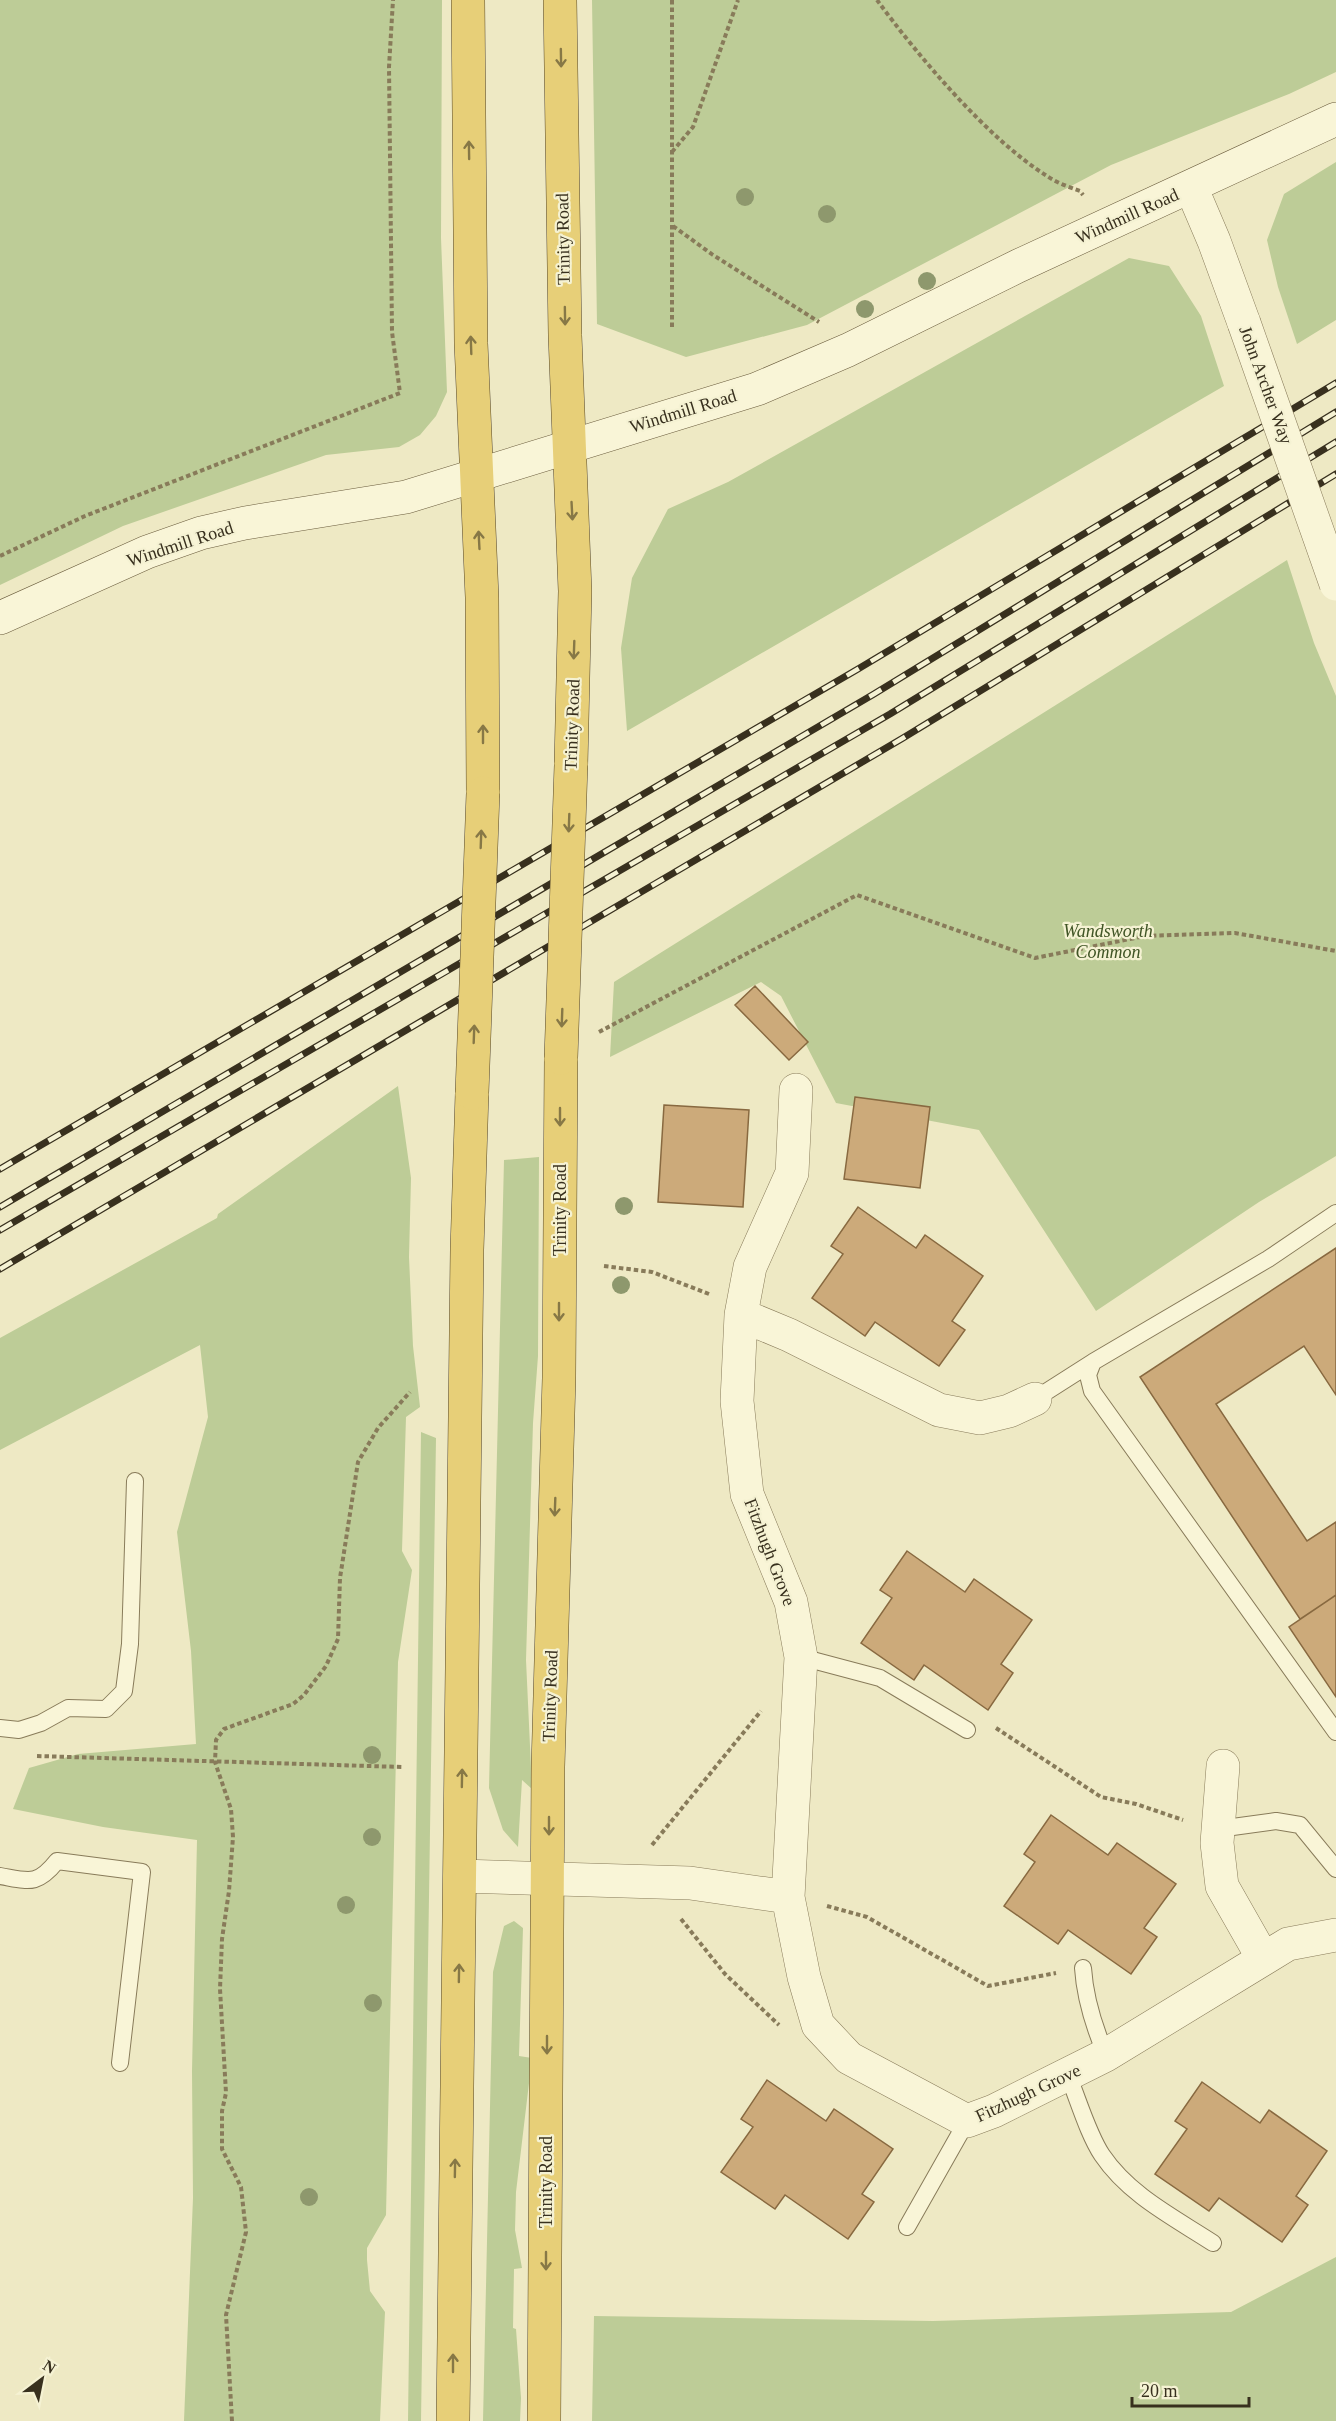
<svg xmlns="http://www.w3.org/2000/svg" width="1336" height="2421" font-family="'Times New Roman',serif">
	<rect width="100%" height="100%" fill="#eee9c4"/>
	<path fill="#bdcc97" d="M0,0H442L441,238L447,392L436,416L420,435L399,447L326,455L123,526L0,585Z
		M592,0H1336V72L1289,94L1111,165L807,325L686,357L597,324Z
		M1336,162V320L1297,344L1278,287L1267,240L1284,194Z
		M1129,258L1169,266L1201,316L1224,386L627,731L621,648L632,578L668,509L728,482Z
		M1287,560L1314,643L1336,696V1156L1259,1202L1096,1311L979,1130L836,1103L781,996L761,982L610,1057L614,982Z
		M398,1086L411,1178L409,1257L413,1346L420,1407L406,1417L402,1551L412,1570L398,1662L386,2215L367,2248V2260L370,2291L385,2312L380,2421H184L193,2198L192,2071L197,1840L103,1827L13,1809L29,1768L78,1754L196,1744L191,1651L177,1532L208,1417L200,1345L0,1450V1338L217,1218L218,1214Z
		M539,1157L538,1356L533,1423L526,1660L532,1789L522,1780L518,1847L503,1830L489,1788L504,1160Z
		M421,1432L436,1438L421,2421H408Z
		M514,1921L523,1928L519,2056L532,2058L516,2192L515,2230L522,2268L514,2269L513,2328L516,2329L521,2398L520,2421H483L493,1972L504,1926Z
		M1336,2257V2421H592L594,2316L933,2321L1231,2312Z"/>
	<path fill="#ccaa7a" stroke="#886940" stroke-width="1.5" d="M755,986L808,1042L789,1060L735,1005Z
		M855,1097L930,1107L920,1188L844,1179Z
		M664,1105L749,1110L743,1207L658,1202Z
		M858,1207L916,1248L925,1235L983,1276L952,1321L965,1330L939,1366L875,1322L865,1336L812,1298L843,1254L831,1246Z
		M1336,1248V1395L1304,1346L1216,1404L1307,1541L1336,1522V1595L1300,1619L1140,1377Z
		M907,1551L965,1592L974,1579L1032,1620L1001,1664L1013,1673L988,1710L924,1665L914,1680L861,1643L892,1598L880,1590Z
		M1336,1595V1697L1289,1627Z
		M1051,1815L1108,1855L1117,1843L1176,1884L1144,1928L1157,1937L1131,1974L1068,1930L1058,1944L1004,1906L1035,1862L1024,1854Z
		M767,2080L826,2121L834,2109L893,2149L862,2194L874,2202L848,2239L785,2195L775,2209L721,2172L753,2127L741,2119Z
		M1202,2082L1260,2123L1269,2110L1327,2151L1296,2196L1308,2205L1282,2242L1219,2198L1209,2211L1155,2174L1187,2129L1175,2121Z"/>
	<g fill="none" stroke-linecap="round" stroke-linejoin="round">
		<g stroke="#887b5a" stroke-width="18">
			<path id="service" d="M1336,1213L1268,1259L1093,1362L1088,1375L1092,1391L1336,1732
				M1035,1399L1093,1362
				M801,1657L880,1678L967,1730
				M0,1728L19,1730L41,1723L68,1708L106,1709L124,1691L130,1644L135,1481
				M1218,1829L1276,1821L1300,1825L1336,1869
				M0,1876C29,1881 37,1886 57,1861L142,1872L120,2063
				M1083,1968C1085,1999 1094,2027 1106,2055
				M1068,2075C1078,2099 1088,2134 1102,2155C1129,2195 1173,2217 1213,2243
				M907,2227L967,2121"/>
		</g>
		<g stroke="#887b5a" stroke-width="34">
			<path id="minor" d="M1191,187L1214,241L1244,323
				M741,1315L750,1267L792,1173L796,1090
				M1035,1399L1009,1411L980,1418L939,1410L789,1335L741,1315L737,1401L747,1494L791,1602L801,1657L788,1897L804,1977L818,2025L849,2058L967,2121L994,2111L1106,2055L1288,1944L1336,1935
				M1223,1766L1217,1843L1222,1886L1263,1958
				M460,1876L690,1883L788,1897"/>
		</g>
		<g stroke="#6a5c3d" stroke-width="34">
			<path id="secondary" d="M0,618L147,552L201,533L245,523L406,497L757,389L848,350L1018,266L1336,119"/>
		</g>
		<g stroke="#56482e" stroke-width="34">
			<path id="trunk" d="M468,0L471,343L482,597L483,793
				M560,0L565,335L575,591L571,765
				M453,2421L467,1250L472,1093
				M544,2421L548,1767L559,1378L561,1058"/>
		</g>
		<path stroke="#887b5a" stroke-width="4" stroke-dasharray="4.5 3" stroke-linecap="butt" d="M672,0V327
			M877,0C918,56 989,140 1047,176C1057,183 1069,187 1080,191L1083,195
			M672,152L693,127L738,0
			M673,226L713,255L819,322
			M0,556L85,516L400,393L392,332L389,67L393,0
			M599,1032L857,895L1035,958L1145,936L1235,933L1336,951
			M604,1266L652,1272L709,1294
			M996,1728L1101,1797L1136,1804L1183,1820
			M37,1756L402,1767
			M652,1845L761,1711
			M827,1906L867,1917L988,1986L1056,1973
			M681,1919L725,1974L779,2025
			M232,2421L226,2315L246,2232L241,2187L222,2149V2111L226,2093L220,1989L222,1939L229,1891L233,1837L231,1809L215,1762L216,1740L224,1729L293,1704L304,1695L326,1666L338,1639L340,1578L358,1462L378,1428L410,1392"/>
		<use href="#service" stroke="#f9f5d7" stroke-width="16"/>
		<use href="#minor" stroke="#f9f5d7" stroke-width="33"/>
		<use href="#secondary" stroke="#f9f5d7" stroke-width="33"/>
		<use href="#trunk" stroke="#e7cf78" stroke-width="33"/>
		<g stroke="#38301e" stroke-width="7">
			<path id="rail" d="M0,1169L858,669L1336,383
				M0,1207L874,694L1336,412
				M0,1230L890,714L1336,442
				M0,1269L903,738L1336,474"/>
		</g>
		<use href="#rail" stroke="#f5f2d3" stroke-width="4.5" stroke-dasharray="14" stroke-linecap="butt"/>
		<g stroke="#887b5a" stroke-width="34" stroke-linecap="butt">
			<path id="minor-bridge" d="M1244,323L1336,584"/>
		</g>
		<g stroke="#56482e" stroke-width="34" stroke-linecap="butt">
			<path id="trunk-bridge" d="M561,1058L571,765
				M472,1093L483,793"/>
		</g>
		<use href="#minor-bridge" stroke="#f9f5d7" stroke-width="33"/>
		<use href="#trunk-bridge" stroke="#e7cf78" stroke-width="33"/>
	</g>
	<g fill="#8e986d">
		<circle cx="745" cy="197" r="9"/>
		<circle cx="827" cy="214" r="9"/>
		<circle cx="927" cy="281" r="9"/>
		<circle cx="865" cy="309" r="9"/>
		<circle cx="624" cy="1206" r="9"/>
		<circle cx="621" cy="1285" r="9"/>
		<circle cx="372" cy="1755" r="9"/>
		<circle cx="372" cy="1837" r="9"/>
		<circle cx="346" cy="1905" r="9"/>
		<circle cx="373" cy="2003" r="9"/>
		<circle cx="309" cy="2197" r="9"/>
	</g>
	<defs><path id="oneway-shaft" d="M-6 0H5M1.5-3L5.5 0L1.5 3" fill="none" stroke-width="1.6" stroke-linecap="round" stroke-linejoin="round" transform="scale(1.5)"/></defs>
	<g stroke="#877846">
		<use href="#oneway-shaft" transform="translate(561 58) rotate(89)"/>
		<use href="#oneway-shaft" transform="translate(469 150) rotate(-91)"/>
		<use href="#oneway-shaft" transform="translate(565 316) rotate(89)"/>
		<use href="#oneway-shaft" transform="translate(471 345) rotate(-92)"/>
		<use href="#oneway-shaft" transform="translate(572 511) rotate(87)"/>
		<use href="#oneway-shaft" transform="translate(479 540) rotate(-93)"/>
		<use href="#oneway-shaft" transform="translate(574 650) rotate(92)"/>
		<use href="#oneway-shaft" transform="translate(483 734) rotate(-90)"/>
		<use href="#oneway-shaft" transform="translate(569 823) rotate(92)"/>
		<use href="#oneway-shaft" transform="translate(481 839) rotate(-88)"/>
		<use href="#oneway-shaft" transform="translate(562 1018) rotate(92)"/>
		<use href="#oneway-shaft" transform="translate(474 1034) rotate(-88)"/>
		<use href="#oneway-shaft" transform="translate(560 1117) rotate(90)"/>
		<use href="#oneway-shaft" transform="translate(559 1312) rotate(90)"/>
		<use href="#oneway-shaft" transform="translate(555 1507) rotate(92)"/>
		<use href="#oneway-shaft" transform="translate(462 1778) rotate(-89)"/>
		<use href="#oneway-shaft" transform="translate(549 1826) rotate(90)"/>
		<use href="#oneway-shaft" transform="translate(459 1973) rotate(-89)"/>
		<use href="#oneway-shaft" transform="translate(547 2045) rotate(90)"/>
		<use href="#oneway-shaft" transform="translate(455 2168) rotate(-89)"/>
		<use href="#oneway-shaft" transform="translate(546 2261) rotate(90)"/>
		<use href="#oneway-shaft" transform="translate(453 2363) rotate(-90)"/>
	</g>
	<g text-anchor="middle" stroke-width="4.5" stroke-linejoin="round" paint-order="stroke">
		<g font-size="18" fill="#38301e" stroke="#f5f2d3">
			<text transform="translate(1127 216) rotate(-24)" y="6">Windmill Road</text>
			<text transform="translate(563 239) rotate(-91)" y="6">Trinity Road</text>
			<text transform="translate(1266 385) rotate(70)" y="6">John Archer Way</text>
			<text transform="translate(683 411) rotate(-17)" y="6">Windmill Road</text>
			<text transform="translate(180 544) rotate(-18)" y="6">Windmill Road</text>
			<text transform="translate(572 725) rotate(-88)" y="6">Trinity Road</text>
			<text transform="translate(560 1210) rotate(-90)" y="6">Trinity Road</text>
			<text transform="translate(770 1552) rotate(69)" y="6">Fitzhugh Grove</text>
			<text transform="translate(550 1696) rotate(-88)" y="6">Trinity Road</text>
			<text transform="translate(1028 2093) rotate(-25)" y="6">Fitzhugh Grove</text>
			<text transform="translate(546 2182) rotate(-90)" y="6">Trinity Road</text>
		</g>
		<g font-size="18" font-style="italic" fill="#405525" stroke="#f5f2d3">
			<text x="1108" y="937">Wandsworth<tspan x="1108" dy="21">Common</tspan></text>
		</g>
	</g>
	<g transform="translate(42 2379) rotate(32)" stroke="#f5f2d3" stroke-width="4.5" paint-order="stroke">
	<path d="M0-4.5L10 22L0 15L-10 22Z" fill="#38301e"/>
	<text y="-9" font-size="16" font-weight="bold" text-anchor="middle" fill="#38301e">N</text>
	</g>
	<path d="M1132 2397v9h117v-9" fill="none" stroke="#38301e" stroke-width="3"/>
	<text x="1141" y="2397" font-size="18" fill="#38301e" stroke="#f5f2d3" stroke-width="4.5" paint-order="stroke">20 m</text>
</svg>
